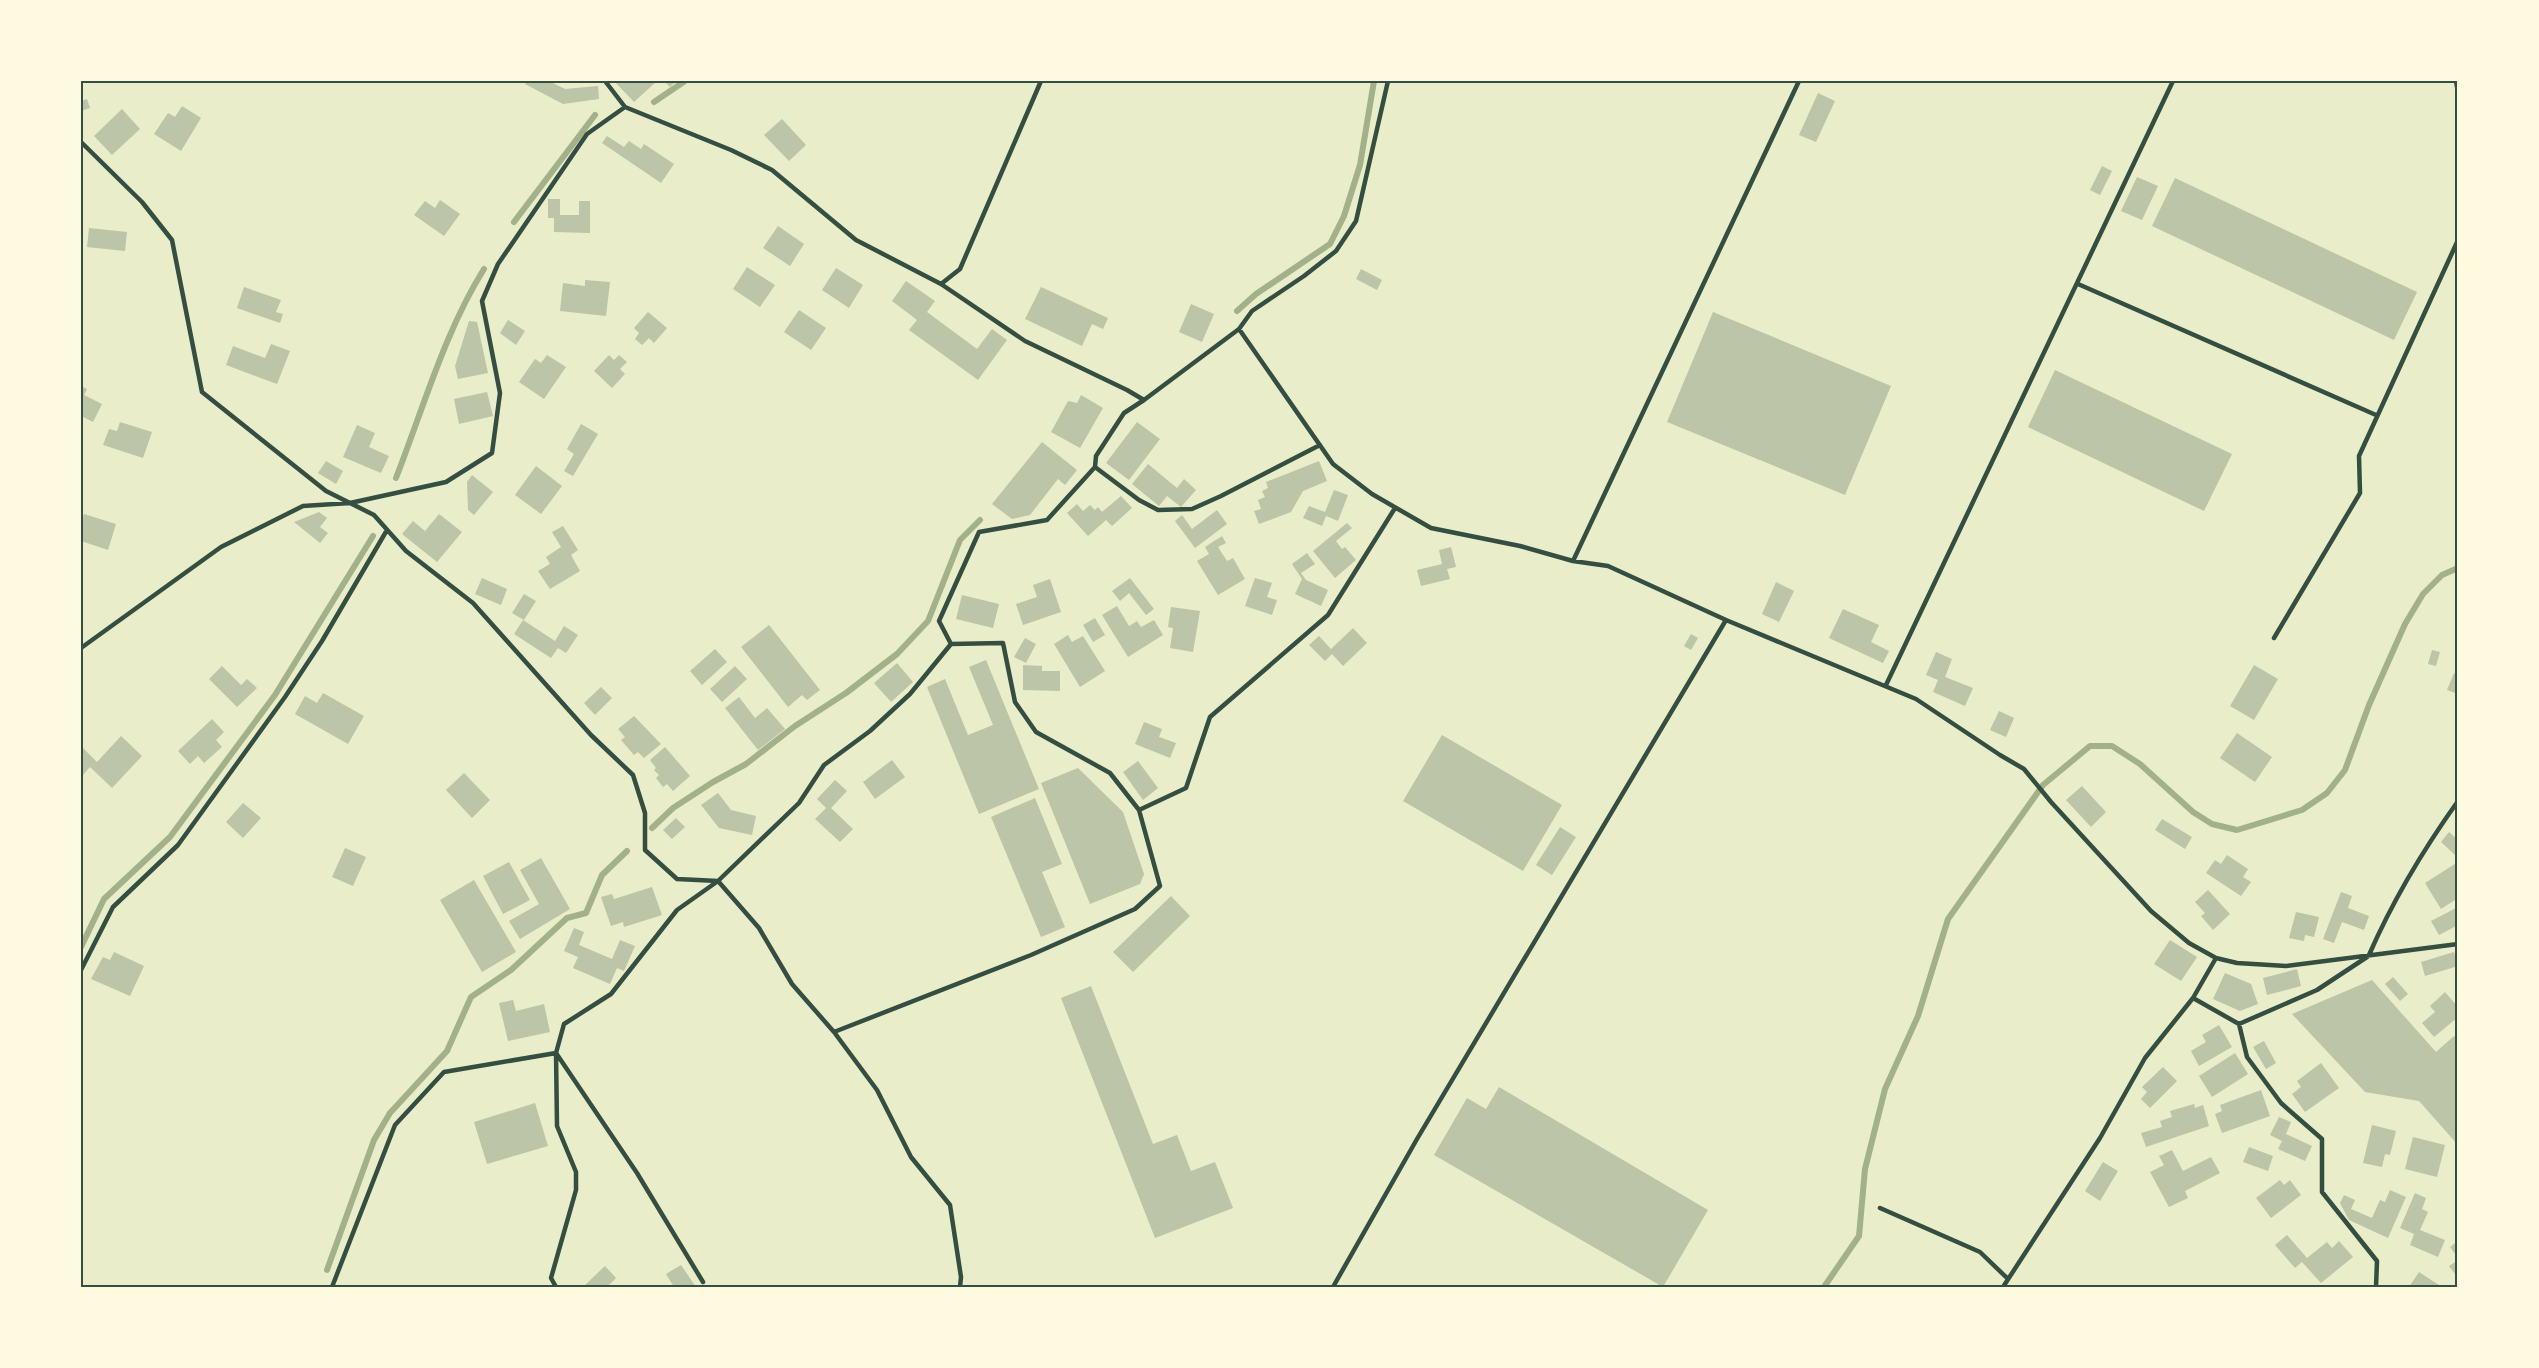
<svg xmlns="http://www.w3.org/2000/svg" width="2539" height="1368" font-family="Quicksand,sans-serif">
	<rect width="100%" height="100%" fill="#e9edc9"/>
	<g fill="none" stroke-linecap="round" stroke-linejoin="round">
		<path stroke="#a3b18a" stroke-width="6" d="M654,102L685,81
			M514,222L595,115
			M1237,311L1256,294L1330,244L1344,216L1360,165L1374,81
			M396,478C423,409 445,331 484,269
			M652,828L673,808L713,782L746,764L795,726L846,693L897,654L928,621L960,540L980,520
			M81,947L104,899L170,837L275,695L373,536
			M327,1270L374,1140L390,1113L447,1051L471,997L511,970L567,918L586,913L602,875L627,851
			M1824,1287L1859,1236L1865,1169L1885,1089L1918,1016L1948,919L2043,785L2090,746H2112L2140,764L2193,812L2212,824L2237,830L2302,810L2327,793L2345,770L2369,705L2405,624L2423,594L2442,575L2458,568"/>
	</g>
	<path fill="#bcc5a7" d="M527,81H555L553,83L565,89L598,86L599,99L563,104L525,84Z
		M614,81H657L634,102Z
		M664,81H676L670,87Z
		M1818,93L1835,101L1816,142L1799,135Z
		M87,99L90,108L81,111V101Z
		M182,106L201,118L181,151L154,134L168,113L175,117Z
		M122,109L140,129L112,155L94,136Z
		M782,119L806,145L789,161L764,135Z
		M607,136L624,147L629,141L641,149L644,144L674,164L661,183L602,143Z
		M2102,166L2112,171L2100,195L2090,190Z
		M2137,177L2158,186L2142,220L2121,211Z
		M2175,178L2417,292L2394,340L2152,226Z
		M548,199H560V215H579V201H590V233L554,232V218H548Z
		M440,200L460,214L444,236L414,215L425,201L435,208Z
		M778,226L804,244L790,266L763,248Z
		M89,228L127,232L125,251L87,247Z
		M747,267L775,285L760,307L733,289Z
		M836,268L863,285L849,308L822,290Z
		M1361,269L1382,280L1377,290L1356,279Z
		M585,280L610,282L606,316L560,311L563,283L585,286Z
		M906,281L935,301L927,312L977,349L992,329L1007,340L978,380L909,330L917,320L892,301Z
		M244,287L281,300L276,312L283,314L280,323L237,308Z
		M1041,287L1108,318L1103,329L1092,324L1082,346L1025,319Z
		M1191,304L1214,314L1202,342L1179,332Z
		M799,310L826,328L811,350L784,332Z
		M648,312L667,328L654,343L649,338L642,345L635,339L639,333L634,328Z
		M1713,312L1891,386L1845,495L1667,422Z
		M508,320L525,331L516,345L500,333Z
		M469,321L477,322L488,373L458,379L455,366Z
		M271,344L290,351L277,384L226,365L233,346L265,358Z
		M547,355L566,367L544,399L519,382L535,359L541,363Z
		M609,355L614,360L619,355L627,362L620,369L625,374L612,388L594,371Z
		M2055,370L2232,454L2204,511L2028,427Z
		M81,386L87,389L84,395L102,404L93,422L81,416Z
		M487,392L493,416L459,424L454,399Z
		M1081,395L1103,408L1080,448L1051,432L1068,401L1077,403Z
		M120,422L152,432L143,458L103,445L109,429L117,431Z
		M1137,422L1160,439L1129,480L1106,463Z
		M581,424L598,434L573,476L564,471L574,454L567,449Z
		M357,425L375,433L369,447L389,456L381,473L343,457Z
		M1042,442L1077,470L1065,485L1058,479L1030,515L1012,519L992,504Z
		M326,461L343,471L336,484L318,473Z
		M1319,461L1327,481L1303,491L1291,512L1259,524L1254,511L1261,509L1258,500L1265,497L1262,491L1268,488L1266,482Z
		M1148,464L1177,488L1184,479L1196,490L1181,507L1167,496L1159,506L1132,484Z
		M536,466L562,486L541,514L515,495Z
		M472,475L493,492L474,515L468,510L467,482Z
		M1334,490L1348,495L1338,521L1326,516L1322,526L1303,518L1309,506L1325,512Z
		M1121,496L1132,508L1112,526L1106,520L1088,536L1067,513L1077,504L1083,511L1090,505L1095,510L1098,507L1102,512Z
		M1217,510L1227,524L1195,548L1175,521L1182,515L1192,529Z
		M319,512L327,518L320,527L328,533L320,543L294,522Z
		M84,514L116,524L108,550L81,541V524Z
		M439,514L462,532L437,562L402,534L413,521L425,531Z
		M1347,523L1352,528L1336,541L1342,549L1345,547L1356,560L1335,578L1313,551Z
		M563,526L578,550L571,555L580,571L550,589L538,571L550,564L546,557L561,547L552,532Z
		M1222,536L1226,543L1218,547L1227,561L1233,558L1245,579L1218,595L1197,561L1209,554L1205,547Z
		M1451,547L1456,567L1447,569L1450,579L1421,586L1417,570L1442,564L1439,550Z
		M1307,553L1315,564L1301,573L1306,580L1328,590L1321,606L1295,594L1302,579L1292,564Z
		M482,578L507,589L501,605L475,594Z
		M1130,578L1154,609L1146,615L1129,593L1120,601L1112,591Z
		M1255,578L1272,583L1267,597L1277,600L1272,615L1245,606Z
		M1050,579L1061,612L1023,625L1016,604L1037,597L1033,585Z
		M1776,582L1794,591L1779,622L1762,614Z
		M524,594L536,601L524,620L512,613Z
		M962,595L999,604L993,628L956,619Z
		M1117,606L1129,626L1137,621L1141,627L1154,620L1163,635L1128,657L1102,615Z
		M1171,607L1200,611L1193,652L1170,648L1173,628L1168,627Z
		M1843,609L1879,625L1871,642L1889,651L1883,663L1829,638Z
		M1095,618L1105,635L1093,642L1083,625Z
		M523,620L555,641L564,626L578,635L566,653L558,648L551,658L514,634Z
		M769,625L820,690L807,700L802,695L788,707L741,647Z
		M1353,628L1367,643L1343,666L1332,654L1325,661L1309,645L1319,636L1331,649Z
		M1691,634L1698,638L1691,650L1684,646Z
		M1068,635L1072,642L1083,636L1105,671L1080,687L1054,644Z
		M1025,638L1036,644L1026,663L1014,657Z
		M715,649L727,662L702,685L690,671Z
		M2432,650L2440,652L2436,666L2428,664Z
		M1936,652L1952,659L1945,677L1973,688L1965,706L1933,692L1938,680L1926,675Z
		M986,660L1039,789L979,814L927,687L945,679L968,735L993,725L969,667Z
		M897,663L913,682L891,702L874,683Z
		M1023,665L1042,666V671H1060V691L1023,690Z
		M2254,665L2278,679L2254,720L2230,706Z
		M222,666L241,685L247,679L257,688L237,707L209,679Z
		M735,666L747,679L722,702L710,689Z
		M2454,673L2458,675V694L2447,690Z
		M601,687L612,698L595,715L584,703Z
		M323,693L364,716L348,744L295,714L305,696L317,703Z
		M739,697L755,718L767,708L785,729L758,750L725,708Z
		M1999,711L2014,718L2006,737L1990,730Z
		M634,716L661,744L644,758L638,752L634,755L621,740L625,737L618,729Z
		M212,719L224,732L216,740L222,747L204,763L198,756L190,764L178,751Z
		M1144,722L1162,729L1159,737L1176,743L1170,758L1135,744Z
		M2237,733L2272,757L2255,782L2220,758Z
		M1442,735L1562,805L1523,871L1403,801Z
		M121,736L142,756L112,788L90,767L81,777V746L97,762Z
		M665,747L690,776L673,791L667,784L663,787L656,778L659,775L654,770L656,768L650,760Z
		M892,760L905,777L875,799L863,782Z
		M1138,761L1158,788L1143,800L1123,772Z
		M1078,768L1123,812L1144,874L1140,884L1090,904L1041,783Z
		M464,773L490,800L472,818L446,790Z
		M835,780L847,791L831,808L853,829L840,842L815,819L826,808L817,799Z
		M2082,786L2106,812L2091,827L2066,800Z
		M718,793L731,810L756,816L752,835L719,828L701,805Z
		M1035,798L1062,864L1042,872L1065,927L1041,937L991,817Z
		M243,803L261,818L243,838L226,822Z
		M676,818L685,827L672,839L663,830Z
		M2162,819L2192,837L2185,849L2155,830Z
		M1560,827L1576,837L1552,875L1536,865Z
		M2449,832L2458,840V852L2455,855L2441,842Z
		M345,848L366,857L353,886L332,877Z
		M2227,855L2248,869L2243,877L2251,882L2241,896L2206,873L2215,860L2221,864Z
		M541,858L570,909L520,939L509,921L539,904L520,870Z
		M509,862L530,900L503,914L483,876Z
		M2458,862V898L2441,909L2425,883Z
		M474,880L516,952L482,972L440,900Z
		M652,887L662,915L624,927L623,922L611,926L601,897L612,894L614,899Z
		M2208,890L2230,914L2213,930L2201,916L2205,913L2195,902Z
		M2341,892L2352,896L2348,908L2369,916L2364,930L2342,922L2334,943L2323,939Z
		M1171,896L1190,916L1133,972L1113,952Z
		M2458,907V925L2439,935L2431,921Z
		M2296,912L2319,917L2314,937L2305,935L2304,941L2289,938Z
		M574,928L584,932L579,945L612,959L620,940L635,946L624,971L617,968L610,984L573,968L578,957L564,951Z
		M2170,940L2197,957L2181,981L2154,964Z
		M114,952L144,966L130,996L91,979L103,957L110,960Z
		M2454,952L2458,966L2425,976L2421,962Z
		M2297,969L2301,986L2267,995L2263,978Z
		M2225,973L2251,984L2258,1004L2240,1011L2213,999Z
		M2393,977L2408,994L2400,1001L2385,984Z
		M2372,980L2436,1052L2454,1036L2458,1041V1145L2419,1101L2365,1092L2292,1014Z
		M1091,986L1153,1144L1177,1135L1191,1171L1215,1162L1233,1208L1155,1238L1061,998Z
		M2445,992L2458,1007V1017L2434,1037L2422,1023L2435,1012L2430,1006Z
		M513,1000L516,1011L544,1004L550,1032L508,1041L499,1003Z
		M2219,1025L2232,1047L2199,1066L2191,1051L2206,1042L2202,1035Z
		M2264,1041L2276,1063L2266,1069L2253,1047Z
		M2235,1053L2248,1074L2212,1097L2199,1076Z
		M2321,1063L2339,1088L2305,1112L2292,1094L2301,1087L2297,1081Z
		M2163,1067L2177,1081L2150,1108L2141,1099L2147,1092L2142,1087Z
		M1499,1087L1708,1210L1663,1287L1434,1155L1467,1098L1486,1109Z
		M2261,1090L2270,1116L2222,1133L2215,1114L2222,1111L2220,1105Z
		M535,1103L548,1146L487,1164L474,1122Z
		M2194,1104L2195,1108L2203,1105L2209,1126L2146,1147L2141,1133L2162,1127L2160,1121L2172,1117L2170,1111Z
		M2279,1117L2291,1122L2286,1134L2312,1146L2305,1161L2278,1149L2282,1141L2270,1135Z
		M2372,1125L2396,1131L2390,1155L2385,1154L2382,1167L2363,1163Z
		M2413,1137L2445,1145L2437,1177L2405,1169Z
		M2249,1147L2273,1156L2268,1171L2243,1162Z
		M2172,1150L2183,1171L2211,1157L2220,1173L2185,1191L2188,1198L2169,1207L2150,1172L2164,1165L2159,1156Z
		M2103,1162L2118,1171L2100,1201L2085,1191Z
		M2280,1180L2284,1185L2290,1180L2301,1195L2271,1218L2256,1198Z
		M2390,1190L2406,1197L2388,1238L2349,1220L2340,1203L2344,1195L2355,1200L2351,1209L2372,1218L2380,1200L2385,1202Z
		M2415,1193L2426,1198L2422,1209L2428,1212L2420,1230L2445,1240L2438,1257L2410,1245L2414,1234L2400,1228Z
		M2287,1235L2307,1258L2327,1242L2332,1248L2339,1241L2353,1257L2321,1283L2302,1262L2295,1268L2275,1245Z
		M2458,1241V1258L2450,1247Z
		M2458,1260V1278L2449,1266Z
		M681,1265L696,1287H674L666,1274Z
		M605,1266L616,1278L607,1287H583Z
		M2419,1272L2442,1287H2409Z"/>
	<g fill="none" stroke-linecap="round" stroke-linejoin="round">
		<path stroke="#344e41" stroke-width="4.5" d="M605,81L625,107L731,150L772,170L856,240L941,284L1025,341L1127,390L1144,400L1239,329L1333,464L1372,494L1431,528L1520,546L1573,561L1608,566L1726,620L1916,699L2000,755L2024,769L2051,802L2151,911L2189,943L2216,958L2237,963L2286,966L2458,944
			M2456,81L2458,93
			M81,142L142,202L172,240L202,392L326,491L374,515L406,551L473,603L591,735L633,775L645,813V850L677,879L718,881L799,803L824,765L870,731L910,694L951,644L1003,643L1015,702L1036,732L1110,773L1139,810L1186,788L1210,717L1328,615L1395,508
			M941,284L960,269L1041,81
			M2078,284L2376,415
			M1239,329L1252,311L1304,276L1336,251L1356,221L1388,81
			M1095,467L1096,456L1124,413L1144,400
			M1573,561L1799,81
			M2274,638L2360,493L2359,456L2458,240
			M951,644L939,621L979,532L1047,520L1095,467L1139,500L1158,510L1192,509L1221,496L1320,445
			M81,648L221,547L303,506L350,503L446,482L492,453L500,393L482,301L498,264L587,134L625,107
			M1886,685L2173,81
			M2369,955C2393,900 2423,850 2458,801
			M2367,957L2317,990L2239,1024L2247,1057L2281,1103L2322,1139V1192L2377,1261L2376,1287
			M81,970L113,907L178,845L285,697L322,641L387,530
			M2193,998L2239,1024
			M834,1032L1031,955L1135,909L1160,886L1139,810
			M1880,1208L1980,1252L2007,1278
			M332,1287L395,1125L444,1072L556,1053L637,1173L703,1282
			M556,1287L551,1278L576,1190V1172L557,1126L556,1053L564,1024L611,994L677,910L718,881L759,928L792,984L834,1032L877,1090L911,1157L950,1205L961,1277L960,1287
			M1333,1287L1417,1139L1726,620
			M2003,1287L2100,1138L2145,1058L2193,998L2216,958"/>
	</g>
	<rect width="2539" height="1368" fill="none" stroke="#fefae0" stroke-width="165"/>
	<rect x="82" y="82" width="2374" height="1204" fill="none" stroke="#344e41" stroke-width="2"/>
</svg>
